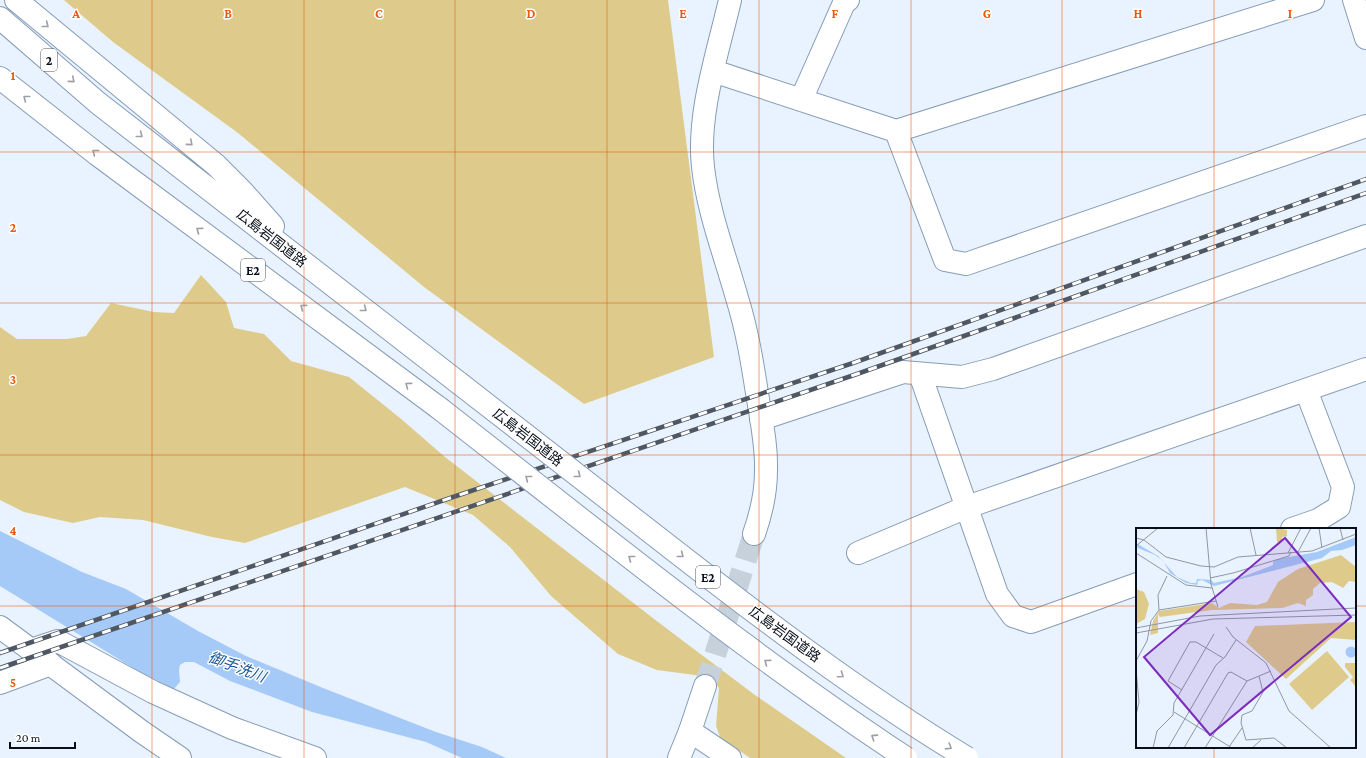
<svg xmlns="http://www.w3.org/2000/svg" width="1366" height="758" font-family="'Crimson Pro','Noto Sans JP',serif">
	<rect width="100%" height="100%" fill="#e9f3ff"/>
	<path fill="#decb8b" d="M64,0H668L714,357L584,404L424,287L238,133L113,42Z
		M201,275L226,302L234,328L264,334L291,361L349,377L400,418L445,457L658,622L755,695L846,758H750L720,737L716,726L719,688L710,677L657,670L618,654L551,596L510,547L473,515L405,487L245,543L212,537L143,520L100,517L73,523L24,512L0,500V327L17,339H67L86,336L111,303L154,312L174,313Z"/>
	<path fill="#a5caf7" d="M0,531L82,572L126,589L198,631L246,656L323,688L436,732L482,747L506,758H462L426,742L312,712L230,681L194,662H185L180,665L179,670L180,682L174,689L138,671L0,586Z"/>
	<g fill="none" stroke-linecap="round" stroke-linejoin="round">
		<path stroke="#c7d1dc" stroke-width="22" stroke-dasharray="22 11" stroke-linecap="butt" d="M705,686L754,534"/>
		<g stroke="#859cb7" stroke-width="24">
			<path id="minor" d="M1354,0L1366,38
				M713,71L896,131L1313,0
				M801,100L844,3L848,0
				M896,131L945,260L966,264L1366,126
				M920,374L997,594L1013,616L1031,622L1137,584
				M761,419L903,372L962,377L993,369L1366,236
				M1292,529L1318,520L1339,507L1343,487L1306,390
				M858,553L967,507L1366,369
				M31,650L58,641L153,692L232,728L315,758
				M0,683L51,664
				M690,731L730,758"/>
		</g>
		<g stroke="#859cb7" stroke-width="24">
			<path id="tertiary" d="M730,0C718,52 697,114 703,167C708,212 725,255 737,298C747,330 752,361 757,393C761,419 767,446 766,471C766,493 761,514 754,534
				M0,627L142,732L180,758
				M679,758L690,731L705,686"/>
		</g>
		<g stroke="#859cb7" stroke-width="24">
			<path id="motorway" d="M16,0L216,165L241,190L273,226
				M0,18L98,103L459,383
				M0,78L98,155L439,408"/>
		</g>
		<use href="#minor" stroke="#fff" stroke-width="22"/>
		<use href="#tertiary" stroke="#fff" stroke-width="22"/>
		<use href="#motorway" stroke="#fff" stroke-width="22"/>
		<g stroke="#4f5762" stroke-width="4.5">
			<path id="rail" d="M0,653L456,496L853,363L1366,179
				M0,668L857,374L1366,193"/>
		</g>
		<use href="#rail" stroke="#fff" stroke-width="3" stroke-dasharray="9" stroke-linecap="butt"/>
		<g stroke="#859cb7" stroke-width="24" stroke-linecap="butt">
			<path id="motorway-bridge" d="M459,383C525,434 591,485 657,537C757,615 858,692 967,758
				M439,408C593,528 744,651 906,758"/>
		</g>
		<use href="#motorway-bridge" stroke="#fff" stroke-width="22"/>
	</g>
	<defs><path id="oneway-chevron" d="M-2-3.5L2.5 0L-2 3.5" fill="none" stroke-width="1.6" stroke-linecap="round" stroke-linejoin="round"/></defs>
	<g stroke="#9c9fa3">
		<use href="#oneway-chevron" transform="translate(46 25) rotate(39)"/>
		<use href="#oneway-chevron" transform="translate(72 80) rotate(41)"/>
		<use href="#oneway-chevron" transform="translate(26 98) rotate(-142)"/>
		<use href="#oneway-chevron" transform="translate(140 135) rotate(38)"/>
		<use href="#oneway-chevron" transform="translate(190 143) rotate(40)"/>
		<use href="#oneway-chevron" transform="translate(95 152) rotate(-142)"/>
		<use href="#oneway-chevron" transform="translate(199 230) rotate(-143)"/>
		<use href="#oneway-chevron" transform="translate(303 307) rotate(-143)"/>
		<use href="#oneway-chevron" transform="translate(364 309) rotate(38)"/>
		<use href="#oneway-chevron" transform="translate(408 385) rotate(-143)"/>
		<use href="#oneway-chevron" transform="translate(578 475) rotate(38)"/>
		<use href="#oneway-chevron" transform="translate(528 478) rotate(-142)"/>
		<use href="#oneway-chevron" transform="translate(681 555) rotate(38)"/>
		<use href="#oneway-chevron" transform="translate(631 558) rotate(-142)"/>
		<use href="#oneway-chevron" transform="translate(767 662) rotate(-143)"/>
		<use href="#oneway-chevron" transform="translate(841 675) rotate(35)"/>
		<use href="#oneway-chevron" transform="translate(874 737) rotate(-147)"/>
		<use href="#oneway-chevron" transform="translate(949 747) rotate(32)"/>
	</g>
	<path fill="none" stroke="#e8590c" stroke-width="1" stroke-opacity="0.55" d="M152,0V758M304,0V758M455,0V758M607,0V758M759,0V758M911,0V758M1062,0V758M1214,0V529M0,152H1366M0,303H1366M0,455H1366M0,606H1137M1355,606H1366M1214,747V758"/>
	<g text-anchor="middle" stroke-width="3" stroke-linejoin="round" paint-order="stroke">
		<g fill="#fff" stroke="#51565d" stroke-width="1">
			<rect x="41" y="49" width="16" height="22" rx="3"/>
			<rect x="241" y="259" width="24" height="22" rx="3"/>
			<rect x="696" y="566" width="24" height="22" rx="3"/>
		</g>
		<g font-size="13" font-weight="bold" fill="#070e18">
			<text x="49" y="65">2</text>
			<text x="253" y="275">E2</text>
			<text x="708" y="582">E2</text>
		</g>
		<g font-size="14" fill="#070e18" stroke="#fff">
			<text transform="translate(272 238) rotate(38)" y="5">広島岩国道路</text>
			<text transform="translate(528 437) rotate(38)" y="5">広島岩国道路</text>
			<text transform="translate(785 634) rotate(36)" y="5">広島岩国道路</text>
		</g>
		<g font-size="15" font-style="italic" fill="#185798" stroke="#fff">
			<text transform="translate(237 667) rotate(21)" y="5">御手洗川</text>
		</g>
	</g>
	<g transform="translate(1136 528)">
		<rect width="220" height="220" fill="#e9f3ff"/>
		<path d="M140,0L151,2V8L146,9V14H141ZM205,27L220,39V54L213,53L207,60L196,54L184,55L177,61V67L170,72V78L162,75L146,80L76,82L24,89L22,86V105L14,107L17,93L23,83L76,75L83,80L94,75L121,77L131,74L142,54L162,41ZM0,61L8,64L13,76L9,91L0,96ZM220,94V112L195,110L150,151L110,114L119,98ZM191,123L213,149L176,182L153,156ZM220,131V159L214,152L217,149L209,139V135H220Z" fill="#decb8b"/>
		<path d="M220,9V17L206,22L195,23L186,30L78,58L66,52L62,53L61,57L50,55L34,45L27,33L19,27L2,20L0,15L22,28L41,49L55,55H60L61,51L75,52L78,55L106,49L137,37V34L142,31L181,24ZM209.5 124a5.5 5.5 0 1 1 11 0a5.5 5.5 0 1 1-11 0Z" fill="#a5caf7"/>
		<path fill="none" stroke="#8f97a3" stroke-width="1" d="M70,0L75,56L82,79M114,0L120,27M183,0L186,20M204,0L207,12M0,10L8,12L30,29L65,38L78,39L102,29L176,23L220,6M0,18L22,0M162,24L175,0M0,25L50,57L76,60M152,25L165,0M74,50L97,45L153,28L155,24M23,82L22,67L31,48M90,99L97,109L130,135L153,183L195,220M0,100L64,88L220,80M0,105L77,91L220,87M0,133L11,113L15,93L23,82L80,73M0,141L3,174L0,187M123,148L127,164L116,183L106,187L105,195L110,212L138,210L151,220M46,162L32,153L54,114H60L87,130M38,184L96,220M93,219L106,200M17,220L21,203L37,187L38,175L78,106M32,220L80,137L89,129L100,112M48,220L92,145L95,144L111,153M69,220L111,153L135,143M116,220L125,212"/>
		<path fill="#7b2cbf" fill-opacity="0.15" stroke="#7b2cbf" stroke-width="2" d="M149,10L215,89L74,207L8,129Z"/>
		<rect width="220" height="220" fill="none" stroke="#070e18" stroke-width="2"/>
	</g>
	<g font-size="13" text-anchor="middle" font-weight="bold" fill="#e8590c" stroke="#fff" stroke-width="3" stroke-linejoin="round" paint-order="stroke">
		<text x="76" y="18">A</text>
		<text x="228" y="18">B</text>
		<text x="379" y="18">C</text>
		<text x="531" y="18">D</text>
		<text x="683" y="18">E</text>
		<text x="835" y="18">F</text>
		<text x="987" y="18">G</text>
		<text x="1138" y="18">H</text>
		<text x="1290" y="18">I</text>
		<text x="13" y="80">1</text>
		<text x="13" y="232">2</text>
		<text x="13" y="384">3</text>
		<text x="13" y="535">4</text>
		<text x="13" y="687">5</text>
	</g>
	<path d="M10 742v6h65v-6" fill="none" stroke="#070e18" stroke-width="2"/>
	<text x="16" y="742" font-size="12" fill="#070e18" stroke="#ffffff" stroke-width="3" paint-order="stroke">20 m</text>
</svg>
